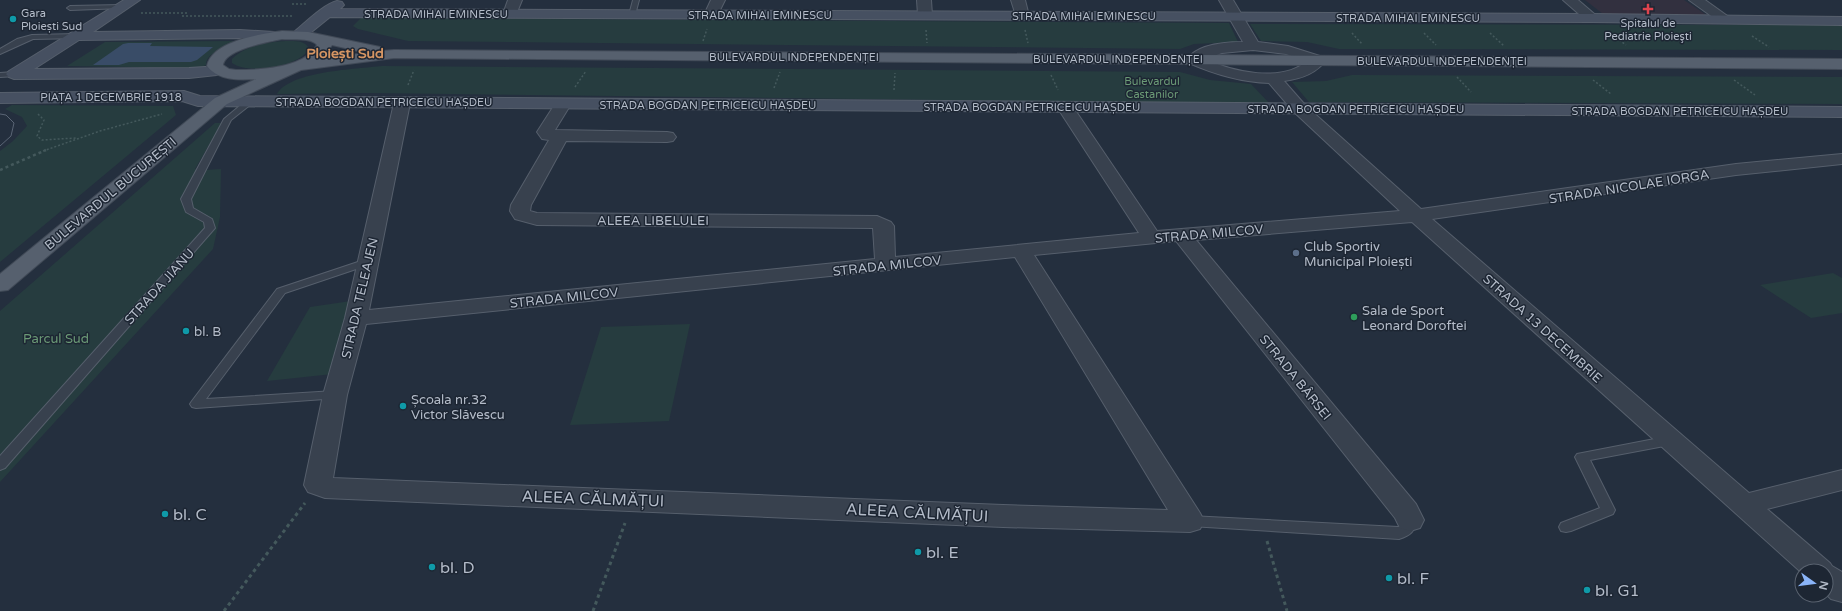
<svg xmlns="http://www.w3.org/2000/svg" width="1842" height="611" font-family="'Varela Round',sans-serif">
	<rect width="100%" height="100%" fill="#242f3e"/>
	<path fill="#32303f" d="M1585,0H1684L1711,18L1607,17Z"/>
	<path fill="#263c3f" d="M361,18L1229,23L1238,42L1194,44L1180,49L408,41L358,29L353,26Z
		M1250,24L1842,25V50L1339,49L1307,42L1261,41Z
		M231,41L236,42C228,49 206,51 206,65L199,68L67,66L105,42Z
		M286,41C294,41 306,40 309,49C299,67 248,75 232,63V59C246,45 268,42 286,41Z
		M382,66L1180,72L1210,80L1251,84L1270,104L367,93L277,94C290,71 357,69 382,66Z
		M1352,75L1842,77V104L1309,102L1292,82L1326,81Z
		M12,105L173,106L176,115L0,262V151L13,141L27,126L22,117L5,109Z
		M215,123H222L195,169L206,170L221,169L220,217L213,249L0,482V311Z
		M1833,273L1842,278V313L1811,318L1760,285Z
		M351,301L333,374L267,381L310,307Z
		M690,324L669,421L570,425L601,327Z"/>
	<path fill="#394c67" d="M128,43H152L150,46L213,47L197,60L191,62H129L119,65H93L123,44Z"/>
	<g fill="none" stroke-linecap="round" stroke-linejoin="round">
		<g stroke="#565f6c" stroke-width="2">
			<path id="lane" d="M633,0H639L635,15L632,17L629,15Z
				M122,5L124,6V8L70,10L67,8L70,6Z
				M77,34L81,36L80,38L33,39L0,54V49L17,39L32,35Z
				M14,72H17V76L0,77V73Z
				M248,99H251L255,101L231,120L191,199L193,208L212,219L215,228L5,468L0,470V456L205,228L204,222L186,212L181,199L224,119Z
				M367,259L372,262L371,264L285,293L206,399L335,391L339,392L341,395L339,398L196,408L192,407L190,404L192,401L277,289Z
				M1670,436L1675,438L1676,441L1675,444L1590,460L1615,510L1613,514L1571,531L1566,532L1561,531L1559,527L1561,523L1600,508L1575,457L1577,454Z
				M1410,515L1415,516L1417,520C1414,532 1411,535 1399,539L1190,526L1185,525L1183,521L1185,517L1190,516L1398,527L1402,526L1405,516Z"/>
		</g>
		<g stroke="#565f6c" stroke-width="2">
			<path id="street" d="M508,0H522L515,17H505L503,14Z
				M711,0H725L716,18H706L704,15Z
				M917,0H931L932,15L930,18H920L918,15Z
				M1011,0H1025L1029,16L1027,19H1017Z
				M1219,0H1233L1258,42L1288,46L1323,57L1326,60C1316,74 1300,79 1284,81L1306,106L1421,209L1736,164L1842,154V164L1736,175L1432,219L1749,493L1842,470V490L1767,509L1830,563L1832,566L1842,572V602L1831,599L1826,594V571H1802V573L1412,222L1196,240L1416,504L1424,520L1420,528L1410,531L1400,528L1395,518L1176,241L1034,255L1200,513L1204,521L1200,529L1190,532L1003,527L325,498L308,492L304,485L323,395L345,318L394,103L396,100L402,98L408,100L410,103L369,310L875,259L873,228L537,225L515,219L510,211L511,205L549,140L542,139L537,132L557,101L563,99L569,101L571,104L555,130L667,132L673,133L676,137L673,141L667,142L566,141L531,205L530,211L537,213L877,216L891,222L894,226L895,257L1139,233L1057,107L1059,104L1065,102L1071,104L1157,231L1400,211L1294,112L1269,83C1241,82 1214,74 1189,63L1186,60C1197,44 1226,42 1243,42ZM1253,50L1286,54L1307,61C1282,83 1233,72 1205,59L1222,53ZM1015,257L1168,510L1003,505L333,478L347,395L366,324Z
				M1563,0H1578L1599,18L1597,21H1587Z
				M1689,0H1705L1733,20L1731,23H1721Z"/>
		</g>
		<g stroke="#565f6c" stroke-width="2">
			<path id="secondary" d="M124,0H140L93,32L240,30L274,32L279,33L281,36L279,39L274,40L240,38L79,40L34,69L189,68L221,66L226,68L229,71L226,74L189,78L14,79L9,77L6,74L9,71Z
				M337,1L342,2L344,5L340,9L1592,14L1842,17V25L1592,22L330,17L304,38H294L292,35L294,32C305,23 324,4 337,1Z
				M184,91L200,96L1842,107V117L198,106L182,101L0,103V93Z"/>
		</g>
		<g stroke="#414a57" stroke-width="2">
			<path id="primary" d="M282,31L308,32L380,47L382,51L394,50L1842,59V69L394,58L301,70L227,104L8,290L0,291V274L215,98L256,79C240,80 218,81 207,66C212,41 261,34 282,31ZM282,39C292,40 311,37 317,45C305,68 260,70 236,70L229,69L223,65C225,49 269,42 282,39ZM332,45L367,53L323,58Z"/>
		</g>
		<path stroke="#44595c" stroke-width="1.5" stroke-dasharray="2 2" stroke-linecap="butt" d="M292,4H308
			M141,13H187
			M182,16H294
			M926,30L927,43
			M1025,30L1028,43
			M1352,33L1362,44
			M1424,33L1436,45
			M1490,33L1504,46
			M1613,35L1626,45
			M1752,36L1769,47
			M703,41L707,29
			M1051,75L1058,90
			M1457,77L1471,92
			M1593,80L1611,94
			M1734,80L1755,95
			M408,85L414,70
			M575,87L586,71
			M774,88L780,72
			M894,90L895,73
			M38,114L44,120L37,136L42,140L76,138
			M43,151L100,131L162,114"/>
		<path stroke="#44595c" stroke-width="2.5" stroke-dasharray="3 3" stroke-linecap="butt" d="M0,170L46,150"/>
		<path stroke="#44595c" stroke-width="3" stroke-dasharray="3.5 3.5" stroke-linecap="butt" d="M1267,541L1287,611
			M224,611L305,503
			M593,611L625,523"/>
		<use href="#lane" fill="#38414e" fill-rule="evenodd"/>
		<use href="#street" fill="#38414e" fill-rule="evenodd"/>
		<use href="#secondary" fill="#465061" fill-rule="evenodd"/>
		<use href="#primary" fill="#56606e" fill-rule="evenodd"/>
		<path stroke="#5a6575" stroke-width="1" d="M0,114L6,115L14,123L11,136L0,146"/>
	</g>
	<path fill="#e0444e" stroke="#1d2633" stroke-width="1.5" d="M1646 3h4v4h4v4h-4v4h-4v-4h-4v-4h4z"/>
	<g fill="#0f9aa8" stroke="#1d2633" stroke-width="1.5">
		<circle cx="13" cy="19" r="4"/>
		<circle cx="186" cy="331" r="4"/>
		<circle cx="403" cy="406" r="4"/>
		<circle cx="165" cy="514" r="4"/>
		<circle cx="918" cy="552" r="4"/>
		<circle cx="432" cy="567" r="4"/>
		<circle cx="1389" cy="578" r="4"/>
		<circle cx="1587" cy="590" r="4"/>
	</g>
	<circle fill="#5c6f8a" stroke="#1d2633" stroke-width="1.5" cx="1296" cy="253" r="4"/>
	<circle fill="#2e9e5b" stroke="#1d2633" stroke-width="1.5" cx="1354" cy="317" r="4"/>
	<g text-anchor="middle" stroke-width="3" stroke-linejoin="round" paint-order="stroke">
		<g font-size="11" fill="#b4bcc9" stroke="#1d2633" text-anchor="start">
			<text x="21" y="17">Gara<tspan x="21" dy="13">Ploiești Sud</tspan></text>
			<text x="1648" y="27" text-anchor="middle">Spitalul de<tspan x="1648" dy="13">Pediatrie Ploieşti</tspan></text>
		</g>
		<g font-size="11" fill="#b4bcc9" stroke="#1d2633">
			<text x="436" y="18">STRADA MIHAI EMINESCU</text>
			<text x="760" y="19">STRADA MIHAI EMINESCU</text>
			<text x="1084" y="20">STRADA MIHAI EMINESCU</text>
			<text x="1408" y="22">STRADA MIHAI EMINESCU</text>
			<text x="794" y="61">BULEVARDUL INDEPENDENȚEI</text>
			<text x="1118" y="63">BULEVARDUL INDEPENDENȚEI</text>
			<text x="1442" y="65">BULEVARDUL INDEPENDENȚEI</text>
			<text x="111" y="101">PIAȚA 1 DECEMBRIE 1918</text>
			<text x="384" y="106">STRADA BOGDAN PETRICEICU HAȘDEU</text>
			<text x="708" y="109">STRADA BOGDAN PETRICEICU HAȘDEU</text>
			<text x="1032" y="111">STRADA BOGDAN PETRICEICU HAȘDEU</text>
			<text x="1356" y="113">STRADA BOGDAN PETRICEICU HAȘDEU</text>
			<text x="1680" y="115">STRADA BOGDAN PETRICEICU HAȘDEU</text>
		</g>
		<g font-size="11" fill="#6b9a76" stroke="#1d2633">
			<text x="1152" y="85">Bulevardul<tspan x="1152" dy="13">Castanilor</tspan></text>
		</g>
		<g font-size="13" fill="#b4bcc9" stroke="#1d2633">
			<text transform="translate(1629 186) rotate(-9)" y="5">STRADA NICOLAE IORGA</text>
			<text transform="translate(110 193) rotate(-40)" y="5">BULEVARDUL BUCUREȘTI</text>
			<text x="653" y="225">ALEEA LIBELULEI</text>
			<text transform="translate(1209 233) rotate(-5)" y="5">STRADA MILCOV</text>
			<text transform="translate(887 265) rotate(-6)" y="5">STRADA MILCOV</text>
			<text transform="translate(159 286) rotate(-48)" y="5">STRADA JIANU</text>
			<text transform="translate(564 297) rotate(-6)" y="5">STRADA MILCOV</text>
			<text transform="translate(359 298) rotate(-77)" y="5">STRADA TELEAJEN</text>
			<text transform="translate(1543 328) rotate(42)" y="5">STRADA 13 DECEMBRIE</text>
			<text transform="translate(1296 377) rotate(51)" y="5">STRADA BÂRSEI</text>
		</g>
		<g font-size="13" fill="#b4bcc9" stroke="#1d2633" text-anchor="start">
			<text x="1304" y="251">Club Sportiv<tspan x="1304" dy="15">Municipal Ploiești</tspan></text>
			<text x="1362" y="315">Sala de Sport<tspan x="1362" dy="15">Leonard Doroftei</tspan></text>
			<text x="194" y="336">bl. B</text>
			<text x="411" y="404">Școala nr.32<tspan x="411" dy="15">Victor Slăvescu</tspan></text>
		</g>
		<g font-size="13" fill="#6b9a76" stroke="#1d2633">
			<text x="56" y="343">Parcul Sud</text>
		</g>
		<g font-size="14" font-weight="bold" fill="#d59563" stroke="#1d2633">
			<text x="345" y="58">Ploiești Sud</text>
		</g>
		<g font-size="16" fill="#b4bcc9" stroke="#1d2633">
			<text transform="translate(593 498) rotate(2)" y="6">ALEEA CĂLMĂȚUI</text>
			<text transform="translate(917 512) rotate(3)" y="6">ALEEA CĂLMĂȚUI</text>
		</g>
		<g font-size="16" fill="#b4bcc9" stroke="#1d2633" text-anchor="start">
			<text x="173" y="520">bl. C</text>
			<text x="926" y="558">bl. E</text>
			<text x="440" y="573">bl. D</text>
			<text x="1397" y="584">bl. F</text>
			<text x="1595" y="596">bl. G1</text>
		</g>
	</g>
	<g transform="translate(1814 583) rotate(104)"><circle r="19" fill="#1d2633" stroke="#59626f"/>
	<path d="M0-3L7 15L0 10L-7 15Z" fill="#8ab4f8"/>
	<text y="-6" font-size="11" font-weight="bold" text-anchor="middle" fill="#b4bcc9">N</text>
	</g>
</svg>
